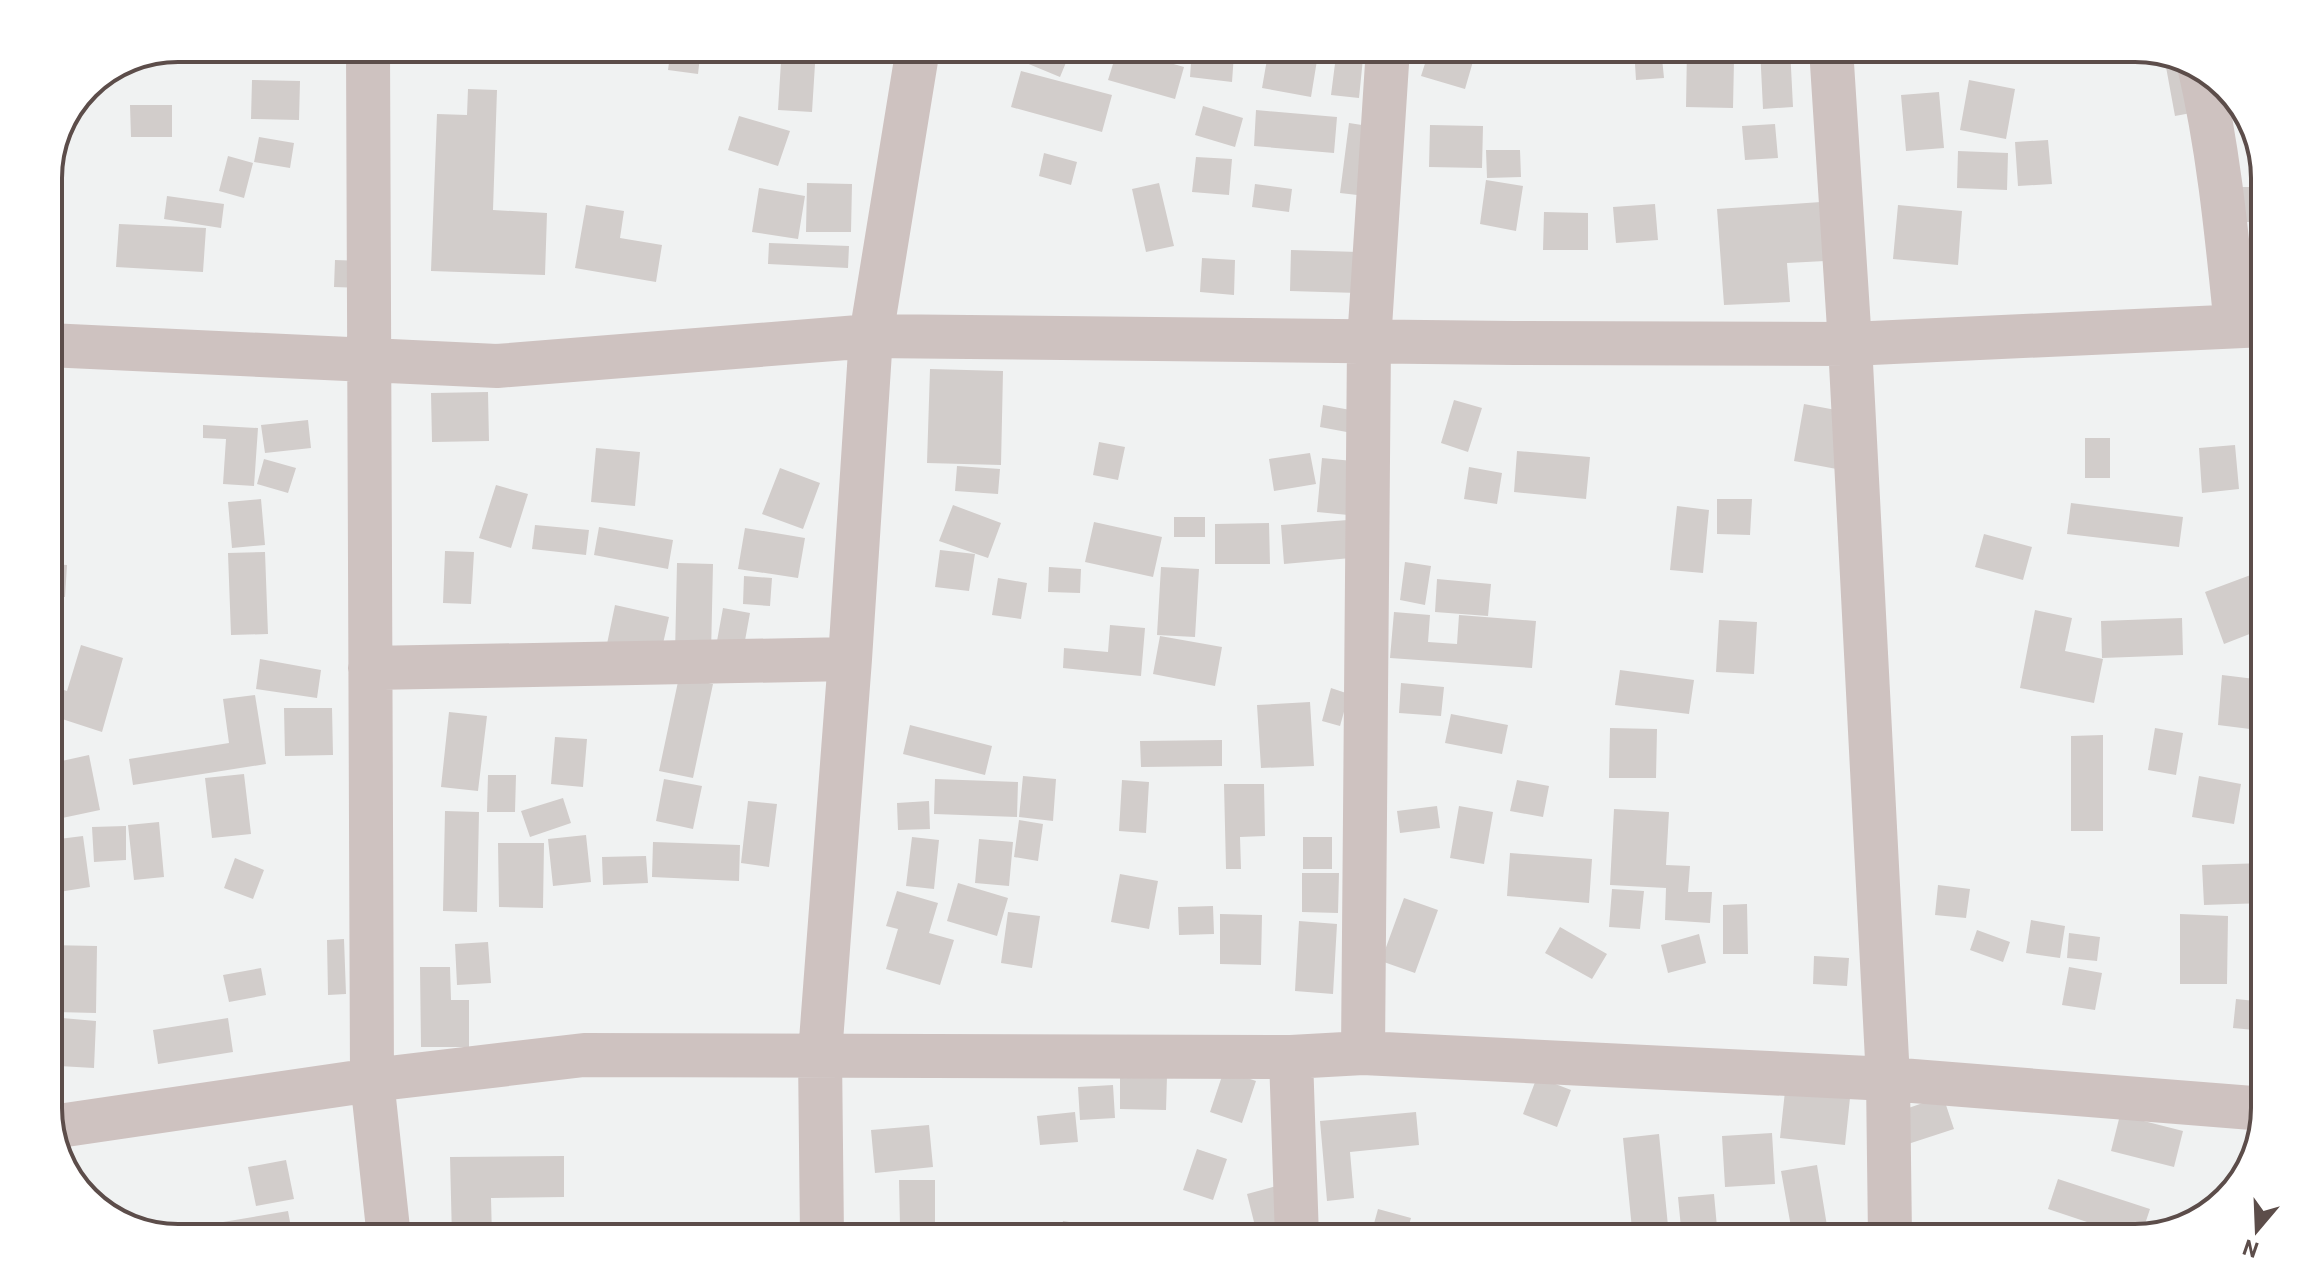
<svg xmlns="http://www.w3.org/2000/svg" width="2313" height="1286" font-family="Barlow,sans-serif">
	<rect width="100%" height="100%" fill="#f0f2f2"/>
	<path fill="#d2cdcb" d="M671,48H701L698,74L668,70Z
		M990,48H1072L1060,77Z
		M1118,48L1184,67L1175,99L1108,80Z
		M1269,48H1319L1311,97L1262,88Z
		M1337,48H1364L1359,98L1331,95Z
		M1430,48H1466L1476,51L1465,89L1421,76Z
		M1634,48H1661L1664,78L1636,80Z
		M1687,48H1750V60H1734L1733,108L1686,107Z
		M1760,48H1790L1793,107L1763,109Z
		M1980,48H2019L2020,59L1981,60Z
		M1192,49L1234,54L1232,82L1190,77Z
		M2164,56L2199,65L2207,110L2175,116Z
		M781,62L815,64L812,112L778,110Z
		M1021,71L1112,95L1102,132L1011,107Z
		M252,80L300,81L299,120L251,119Z
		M1969,80L2015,89L2006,139L1960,130Z
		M468,89L497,90L493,210L547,213L545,275L431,271L437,114L467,115Z
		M1939,92L1944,148L1906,151L1901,95Z
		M130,105H172V137H131Z
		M1203,106L1243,118L1235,147L1195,135Z
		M1256,110L1337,117L1334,153L1254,146Z
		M739,116L790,131L778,166L728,150Z
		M1349,123L1375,127L1366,196L1340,193Z
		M1775,124L1778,158L1745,160L1742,126Z
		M1430,125L1483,126L1482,168L1429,167Z
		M259,137L294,143L290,168L254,162Z
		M2048,140L2052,184L2018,186L2015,142Z
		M2256,143L2265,170L2256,173L2250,144Z
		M1486,150H1520L1521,177L1487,178Z
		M1958,151L2008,153L2007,190L1957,188Z
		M1044,153L1077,162L1071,185L1039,176Z
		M228,156L253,163L244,198L219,191Z
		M1196,157L1232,159L1229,195L1192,192Z
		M1486,180L1523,186L1516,231L1480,224Z
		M807,183L852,184L851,232H806Z
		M1159,183L1174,246L1146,252L1132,189Z
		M1255,184L1292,189L1289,212L1252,207Z
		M2238,187H2265V222H2239Z
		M759,188L805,196L798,239L752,232Z
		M167,196L224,204L221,228L164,219Z
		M1821,202L1825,261L1787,263L1790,302L1724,305L1717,209Z
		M1655,204L1658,240L1616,243L1613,207Z
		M586,205L624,211L620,238L662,245L656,282L575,268Z
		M1898,205L1962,211L1958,265L1893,259Z
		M1544,212L1588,213V250H1543Z
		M119,224L206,228L203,272L116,267Z
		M769,243L849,246L848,268L768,264Z
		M1291,250L1359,252L1358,293L1290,291Z
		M1202,258L1235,260L1234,295L1200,292Z
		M335,260L364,261L363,288L334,287Z
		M930,369L1003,371L1001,465L927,463Z
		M488,392L489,441L432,442L431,393Z
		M1454,400L1482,408L1468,452L1441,443Z
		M1804,404L1852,413L1842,470L1794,461Z
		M1323,405L1356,411L1352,433L1320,427Z
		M308,420L311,448L265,453L261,425Z
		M203,425L258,428L254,486L223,484L226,439L203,438Z
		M2085,438H2110V478H2085Z
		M1099,442L1125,447L1118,480L1093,475Z
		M2235,445L2239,489L2202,493L2199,448Z
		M596,448L640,452L635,506L591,502Z
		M1517,451L1590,457L1586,499L1514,492Z
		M1310,453L1316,484L1274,491L1269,459Z
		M1322,458L1363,462L1359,516L1317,512Z
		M264,459L296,468L288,493L257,484Z
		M957,466L1000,469L998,494L955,491Z
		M1469,467L1502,473L1497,504L1464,499Z
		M780,468L820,483L803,529L762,514Z
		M496,485L528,494L511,548L479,538Z
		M261,499L265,545L232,548L228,502Z
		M1717,499H1752L1750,535L1717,534Z
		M2071,503L2183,517L2179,547L2067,534Z
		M953,505L1001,523L988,558L939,541Z
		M1677,506L1709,510L1703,573L1670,570Z
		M1174,517H1205V537H1174Z
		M1348,520L1351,558L1284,564L1281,525Z
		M1094,522L1162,537L1153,577L1085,562Z
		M1269,523L1270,564H1215V524Z
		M535,525L589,530L586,555L532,549Z
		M599,527L673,540L668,569L594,555Z
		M745,528L805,538L798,578L738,569Z
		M1984,534L2032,547L2023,580L1975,567Z
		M940,550L975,554L969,591L935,587Z
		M445,551L474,552L471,604L443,603Z
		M265,552L268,634L231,635L228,553Z
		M1405,562L1431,566L1425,605L1400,600Z
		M677,563L713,564L711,655L675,654Z
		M48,564L67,565L65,597H48Z
		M1049,567L1081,569L1080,593L1048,592Z
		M1161,567L1199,569L1195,637L1157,635Z
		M2256,573L2265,597V628L2224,644L2205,592Z
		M744,576L772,578L770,606L743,604Z
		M998,578L1027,583L1021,619L992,615Z
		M1437,579L1491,584L1488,616L1435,612Z
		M615,605L669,617L660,657L607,644Z
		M723,608L750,613L744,646L717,641Z
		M2035,610L2072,618L2065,651L2103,659L2094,703L2020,688Z
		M1394,612L1430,615L1428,642L1457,644L1459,615L1536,621L1532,668L1390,658Z
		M2182,618L2183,655L2102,658L2101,621Z
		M1719,620L1757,622L1754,674L1716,672Z
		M1110,625L1145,628L1141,676L1063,668L1064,648L1108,652Z
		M1160,636L1222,647L1215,686L1153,674Z
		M81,645L123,658L102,732L59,718L52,739L48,737V685L67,691Z
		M2263,652H2265V680L2259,679Z
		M260,659L321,670L317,698L256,689Z
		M1620,670L1694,680L1689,714L1615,705Z
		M2222,675L2255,679L2250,729L2218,725Z
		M679,677L713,684L693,778L659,771Z
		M1401,683L1444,687L1441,716L1399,713Z
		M1331,688L1349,694L1340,726L1322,721Z
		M255,695L266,764L133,785L129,759L229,743L223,699Z
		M1310,702L1314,766L1261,768L1257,705Z
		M284,708H332L333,755L285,756Z
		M449,712L487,716L478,791L441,787Z
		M1451,714L1508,725L1502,754L1445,743Z
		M910,725L992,746L985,775L903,754Z
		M1610,728L1657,729L1656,778H1609Z
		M2155,728L2183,733L2176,775L2148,770Z
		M2103,735V831H2071V736Z
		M555,737L587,739L583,787L551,784Z
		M1222,740V766L1141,767L1140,741Z
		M89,755L100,810L48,821V764Z
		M244,774L251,834L212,838L205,778Z
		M488,775H516L515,812H487Z
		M1023,776L1056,779L1053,821L1019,817Z
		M2199,776L2241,784L2234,824L2192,817Z
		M664,779L702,786L693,829L656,821Z
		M935,779L1018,782L1017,817L934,814Z
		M1122,780L1149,782L1146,833L1119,831Z
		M1517,780L1549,786L1543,817L1510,811Z
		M1224,784H1264L1265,836L1240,837L1241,869H1226Z
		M563,798L571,823L530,837L521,811Z
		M748,801L777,804L769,867L741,863Z
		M929,801L930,829L898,830L897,803Z
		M1437,806L1440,828L1400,833L1397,811Z
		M1459,806L1493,812L1484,864L1450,858Z
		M1614,809L1669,812L1666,865L1690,866L1688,892H1712L1710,923L1665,920L1666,888L1610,885Z
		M445,811L479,812L477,912L443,911Z
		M1019,820L1043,824L1038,861L1014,857Z
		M159,822L164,877L134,880L128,825Z
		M126,826V860L94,862L92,827Z
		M586,835L591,882L553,886L548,839Z
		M83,836L90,887L59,892L51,840Z
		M912,837L939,840L934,889L906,886Z
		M1303,837H1332V869H1303Z
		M979,839L1013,842L1009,886L975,883Z
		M653,842L740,845L739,881L652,877Z
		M498,843H544L543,908L499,907Z
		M1510,853L1592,859L1589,903L1507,896Z
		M646,856L648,883L603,885L602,857Z
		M235,858L264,870L253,899L224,888Z
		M2265,863V903L2204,905L2202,865Z
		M1302,873H1339L1338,913L1302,912Z
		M1120,874L1158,881L1149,929L1111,922Z
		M958,883L1008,898L997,936L947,921Z
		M1938,885L1970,889L1966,918L1935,915Z
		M1612,889L1644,891L1640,929L1609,927Z
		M897,891L938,903L929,933L954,940L940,985L886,969L898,929L886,926Z
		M1404,898L1438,910L1415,973L1381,961Z
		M48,902L62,905L54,939L48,937Z
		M1747,904L1748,954H1723V905Z
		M1213,906L1214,934L1179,935L1178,907Z
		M1008,912L1040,916L1032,968L1001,963Z
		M1220,914L1262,915L1261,965L1220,964Z
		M2180,914L2228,916L2227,984H2180Z
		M2031,920L2065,926L2060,958L2026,953Z
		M1299,921L1337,924L1333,994L1295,991Z
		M1560,927L1607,954L1592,979L1545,953Z
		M1977,930L2010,942L2003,962L1970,950Z
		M2069,933L2100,937L2097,961L2067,958Z
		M1699,934L1706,963L1668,973L1661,945Z
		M344,939L346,994L328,995L327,940Z
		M488,942L491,983L457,985L455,944Z
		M48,945L97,946L96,1013L56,1012V1005H48Z
		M1814,956L1849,958L1847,986L1813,984Z
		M420,967H450L451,1000H469V1047H421Z
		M2069,967L2102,973L2095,1010L2062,1005Z
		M261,968L266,995L229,1002L223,975Z
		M2236,999L2265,1002V1031L2233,1028Z
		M62,1018L96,1021L94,1068L59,1066Z
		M228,1018L233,1052L158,1064L153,1030Z
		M1224,1070L1256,1081L1242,1123L1210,1112Z
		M1120,1075L1167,1076L1166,1110L1120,1109Z
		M1537,1077L1571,1090L1557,1127L1523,1114Z
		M1113,1085L1115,1118L1080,1120L1078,1087Z
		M1785,1091L1850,1098L1845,1145L1780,1138Z
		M1943,1096L1954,1129L1908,1144L1897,1112Z
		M1075,1112L1078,1142L1040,1145L1037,1116Z
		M1416,1112L1419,1145L1350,1152L1354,1198L1327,1201L1320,1121Z
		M2120,1115L2183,1131L2174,1167L2111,1151Z
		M929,1125L933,1167L875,1173L871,1130Z
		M1772,1133L1775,1184L1725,1187L1722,1136Z
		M1659,1134L1668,1226L1632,1229L1623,1138Z
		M1197,1149L1227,1159L1213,1200L1183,1190Z
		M564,1156V1197L491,1198L492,1238H452L450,1157Z
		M286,1160L294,1199L256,1206L248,1167Z
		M1817,1165L1829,1238H1793L1781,1171Z
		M2058,1179L2150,1209L2141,1236L2135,1238L2048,1209Z
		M899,1180H935V1225L900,1226Z
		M1284,1184L1295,1223L1257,1234L1247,1194Z
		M1714,1194L1718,1238H1682L1678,1197Z
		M1378,1209L1411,1218L1405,1238H1370Z
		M288,1211L293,1238H225L223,1222Z
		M1063,1221L1094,1226L1093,1238H1060Z
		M1002,1223L1036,1225L1035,1238H1001Z
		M1216,1228L1218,1238H1181L1180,1233Z
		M1450,1228H1474L1475,1238H1450Z
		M1331,1229H1370V1238H1331Z"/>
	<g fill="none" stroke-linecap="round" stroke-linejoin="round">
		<path stroke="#cec2c0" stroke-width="44" d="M368,48L372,1080L389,1238
			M1831,48L1850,344L1888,1079L1890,1238
			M2199,65C2219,151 2227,238 2236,326
			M48,345L497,366L871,336L1514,343L1850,344L2265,325
			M370,668L850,659
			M1363,1053L1369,342L1388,48
			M1291,1057L1297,1238
			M52,1127L372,1080L584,1055L1291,1057L1363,1053L1888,1079L2265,1109
			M822,1238L820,1054L850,659L871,336L918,48"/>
	</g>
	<path d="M0 0H2313V1286H0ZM178 62H2135A116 116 0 0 1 2251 178V1108A116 116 0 0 1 2135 1224H178A116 116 0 0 1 62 1108V178A116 116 0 0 1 178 62Z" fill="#fff" fill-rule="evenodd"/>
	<path fill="none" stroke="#5c4d4a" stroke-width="4" d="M178 62H2135A116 116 0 0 1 2251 178V1108A116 116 0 0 1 2135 1224H178A116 116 0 0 1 62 1108V178A116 116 0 0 1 178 62Z"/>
	<g transform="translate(2257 1230) rotate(199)" stroke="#ffffff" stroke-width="6" paint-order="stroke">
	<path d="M0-6L14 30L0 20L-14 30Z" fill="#5c4d4a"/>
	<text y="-12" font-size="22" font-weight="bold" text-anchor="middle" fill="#5c4d4a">N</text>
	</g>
</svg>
